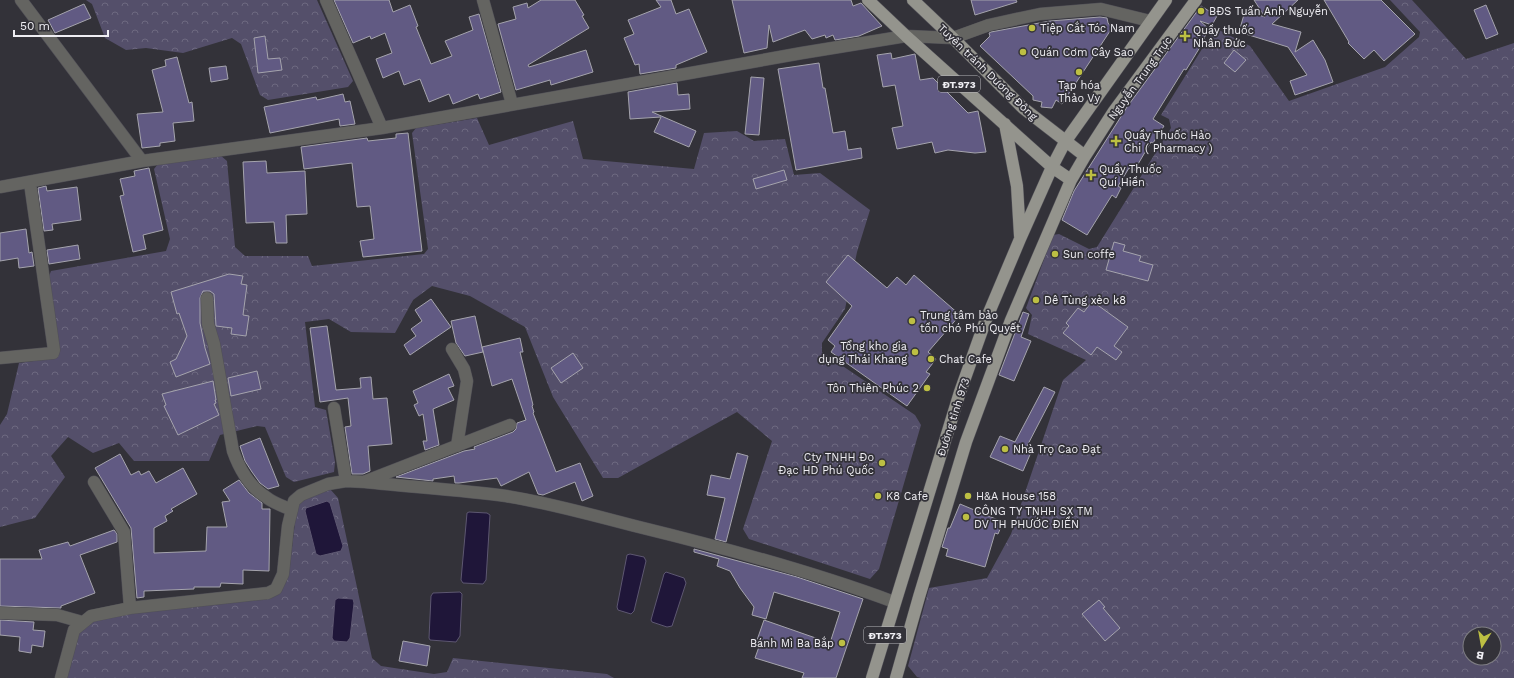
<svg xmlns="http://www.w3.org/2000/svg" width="1514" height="678" font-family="'Work Sans',sans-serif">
	<defs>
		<pattern id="forest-crowns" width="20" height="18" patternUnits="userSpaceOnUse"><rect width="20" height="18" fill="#544f6a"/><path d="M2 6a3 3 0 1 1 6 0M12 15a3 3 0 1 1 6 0" fill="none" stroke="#6d6980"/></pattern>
	</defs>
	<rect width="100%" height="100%" fill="#333239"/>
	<path fill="url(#forest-crowns)" fill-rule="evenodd" d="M86,0H317L353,81L348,87L268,100L260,95L241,44L232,38L183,53L146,48L126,50L105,38L92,4Z
		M1390,0H1412L1466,59L1514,43V678H921L917,677L908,666L929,588L987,578L1011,534L1063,380L1086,360L1028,334L1032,315L1026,308L1053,235L1059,234L1089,249L1097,247L1171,128L1169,119L1161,115L1215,28L1250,46L1289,101L1385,67L1419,37L1420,32ZM1470,634H1494V658H1470Z
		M477,118L489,145L573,121L583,159L694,169L704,133L737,131L754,141L785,139L794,175L820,173L870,210L857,252L845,309L822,343V352L915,415L921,425L879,569L870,579L749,539L743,529L772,441L737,412L618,478H603L553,397L525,327L470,296L432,286L413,300L395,333L351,332L329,319L305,322L315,407L326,410L335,462L334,472L294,482L286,477L265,427L257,426L220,435L209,461H134L119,443L93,453L68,437L51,456L65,477L35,518L0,527V425L7,414L19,363L53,358L48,279L51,271L166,251L170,239L154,169L158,164L220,155L227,161L235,247L245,256H308L312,266L424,254L428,249L412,133L416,128Z
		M330,489L338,498L372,658L381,666L434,674L447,672L453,658L607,674L614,678H65L76,638L88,622L99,617L272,597L289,573L297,505L306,497Z"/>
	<path fill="#1f1639" stroke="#5d5771" d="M327,501L330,503L343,546L341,551L320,556L316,554L305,511L306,508Z
		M469,512L487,513L490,515L486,580L483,584L463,583L461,580L467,513Z
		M630,554L644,557L646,561L634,611L631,614L618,610L617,607L627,555Z
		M666,572L684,578L686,583L672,626L667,627L652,622L651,620L664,574Z
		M460,592L462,594L460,636L456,642L430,640L429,638L431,596L433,593Z
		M338,598L353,599L354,603L350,638L347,642L334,641L332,638L335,600Z"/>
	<path fill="#615a83" stroke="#a5a4ad" d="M334,0H389L393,12L410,5L418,26L416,27L431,64L452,56L445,41L473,30L469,17L479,14L501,92L480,99L478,94L453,104L449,94L429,102L420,79L404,85L399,71L383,78L376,59L392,53L385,33L371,39L370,36L353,43Z
		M541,0H575L584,15L582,16L589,28L528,65L529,67L586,50L593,72L551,85L550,80L516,90L498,24L516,19L513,7L527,3L528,8Z
		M656,0H671L676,14L689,9L707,52L676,65V68L640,74L639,64L635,65L624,38L634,34L628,20L661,7Z
		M732,0H851L853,6L861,3L882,26L859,36L835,40L833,35L826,38L825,35L812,39L805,30L773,42L769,25L767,48L744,53Z
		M971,0H1016L1017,2L975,15Z
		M1254,0H1298L1272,24L1301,32L1295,52L1313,40L1325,60L1333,82L1295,95L1290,81L1307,75L1288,47L1239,32L1245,11L1265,17Z
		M1324,0H1381L1415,34L1384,61L1374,50L1364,59L1348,43L1349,42Z
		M84,4L91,18L55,33L48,20Z
		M1486,5L1498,34L1486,39L1474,10Z
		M1201,6L1217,16L1212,25L1200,21L1209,29L1204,38L1205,39L1186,70L1184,69L1153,119L1164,126L1153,143L1151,142L1134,171L1129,168L1118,186L1121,188L1116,198L1112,195L1087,235L1062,220L1074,191L1127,107Z
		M1100,17L1107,18L1108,23L1112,28L1062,104L1056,100L1052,108L1041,107L1042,102L1033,100V96L980,46L990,36L989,33L991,32L1050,21Z
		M265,36L268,59L280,58L282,70L258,73L254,38Z
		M1234,50L1246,60L1235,72L1224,63Z
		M891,53L892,59L915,54L920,80L933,78L968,113L978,111L986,152L975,153L948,150L935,153L932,142L897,149L892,128L903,126L895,85L883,87L877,55Z
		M177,57L189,103L192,102L194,121L173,123L175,141L160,143V146L142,148L137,114L163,112L152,70L166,66L165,60Z
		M819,63L823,88H825L833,133L845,131L848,150L861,148L862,158L796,170L778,69Z
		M226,66L228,79L211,82L209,68Z
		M751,77L764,78L759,135L745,134Z
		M677,83L678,95L689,94L690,109L652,112L696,131L689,147L654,132L661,117L630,119L628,92Z
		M343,94L345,102L350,101L355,124L340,126L339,119L270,133L264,107L316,97L317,100Z
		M408,133L422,251L363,257L360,241L374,239L370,206L357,207L352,163L304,169L301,147L367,138L368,141L396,138V134Z
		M266,161L267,173L305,171L307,214L286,215L287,243H276L274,222L246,223L243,162Z
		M149,168L163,230L143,235L146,249L133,252L120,196L124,195L120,179L135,176L134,171Z
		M784,170L787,180L756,189L753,179Z
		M46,186L47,191L77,187L81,220L52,224L53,230L44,231L38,188Z
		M26,229L29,253L32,252L34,266L19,268L18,258L0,261V233Z
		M1114,242L1125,245L1123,251L1141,256L1139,261L1153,265L1148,281L1106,270Z
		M78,245L80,259L49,264L47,250Z
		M848,255L887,288L897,277L906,285L914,275L960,315L928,352L936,359L926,372L930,374L907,406L831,352L835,346L828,340L852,306L826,282Z
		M229,274L243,276L241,284L247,285L243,315L249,316L246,336L231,334L232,328L216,326L214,294L210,291H203L200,298V323L205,348L210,364L176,377L170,362L176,359L187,336L179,313L177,314L171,292Z
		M431,299L451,327L410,355L404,345L416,336L411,329L422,321L415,310Z
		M1092,301L1128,327L1114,346L1122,352L1116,360L1097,347L1091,355L1063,333L1069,326L1066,323L1078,308L1084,312Z
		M1023,312L1029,314L1021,337L1031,341L1014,381L999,375Z
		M475,316L483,352L465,356L456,343L451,321Z
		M327,326L336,390L361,388L360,378L371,377L373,399L387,398L392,444L368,446L370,471L363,474H352L345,427L351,426L348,398L320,402L310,328Z
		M520,338L523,352H520L533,405L532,406L534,412L533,413L556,472L580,463L593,496L582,501L575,482L543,495L538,494L529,472L501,486L497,478L459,483H455L454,476L433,479V481L396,477L464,451L475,449L474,447L513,432L516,429L517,423L526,420L512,379L492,386L482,347Z
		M573,353L583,368L561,383L551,368Z
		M257,371L261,389L231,396L228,378Z
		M449,374L454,386L448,388L454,400L433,409L439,445L425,450L423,441H427L423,414L419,416L414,405L418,403L413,391Z
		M213,381L216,400H215L216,403L214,404L219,415L178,435L164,406L166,405L162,394Z
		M1044,387L1055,392L1026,448L1032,450L1023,471L990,457L1000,436L1015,442Z
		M260,438L279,486L268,489L260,483L252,472L245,461L240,446Z
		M737,453L748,456L726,542L715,539L725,498L707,495L711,475L730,479Z
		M120,454L131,475L139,471L141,475L149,471L156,483L183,468L197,494L171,509L173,511L165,516L167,521L154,528V553L206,551L207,527H227L222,502L230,501L223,490L239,480L249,493L262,503V509H270L269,571L243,570V584L221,583L220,587H194V589L144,591V597L137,598L131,528L95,468Z
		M960,504L1003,522L998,534L995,533L985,567L946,556L948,549L942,547L948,528H950Z
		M114,530L117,534V542L80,555L95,593L61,606V608L0,606V559H42L39,550L68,542L70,546Z
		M694,549L797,577L863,599L836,678H802L804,673L755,658L760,644L756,643L764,620L830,643L840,612L774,592L766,619L752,615L754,607L740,588L730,571L717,566L719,559L694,552Z
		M1099,600L1105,607L1103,608L1120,628L1105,641L1082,614Z
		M0,620L34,622L33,630L45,631L43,647L32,645L31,653L19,651L20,637L0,635Z
		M403,641L430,646L427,666L399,661Z"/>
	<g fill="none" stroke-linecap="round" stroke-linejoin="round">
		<g stroke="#515057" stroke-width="13">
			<path id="street" d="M21,0L142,161
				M326,0L382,128
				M483,0L512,104
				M0,187L142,161L382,128L802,53L906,36L953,38L989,25L1040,14L1101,9L1150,21
				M207,298L208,324L214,344L233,451C239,468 250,487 266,497C273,503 283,506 292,510
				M452,349L464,369L467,381L457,446
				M0,358L53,353L54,350L30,183
				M334,408L346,481
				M366,481L510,425
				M94,482L124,532L130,608
				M0,613L57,615L82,622
				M61,678L74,630L91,616L130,608L268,593L276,589L283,574L288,526L294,501L301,495L328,484L346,481L365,482C412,487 460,490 506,496C551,503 595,516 639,527C725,548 811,571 894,602"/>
		</g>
		<g stroke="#515057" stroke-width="13">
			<path id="primary" d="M868,0L906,36L1052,167L1071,180
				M913,0L953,38L1023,108L1085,156
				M1005,124L1017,186L1020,236
				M872,678L960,392L985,322L1020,239L1052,167L1065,142L1166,0
				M896,678L919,597L966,442L1011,320L1071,180L1085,156L1114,111L1196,0"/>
		</g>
		<use href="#street" stroke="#646461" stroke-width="12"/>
		<use href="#primary" stroke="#94948d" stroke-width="12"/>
	</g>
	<g fill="#bdbf43" stroke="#333239" stroke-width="1.5">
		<circle cx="1201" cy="11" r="4"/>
		<circle cx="1032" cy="28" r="4"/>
		<path d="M1183 30h4v4h4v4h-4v4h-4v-4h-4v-4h4z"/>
		<circle cx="1023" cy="52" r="4"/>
		<circle cx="1079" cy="72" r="4"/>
		<path d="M1114 135h4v4h4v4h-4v4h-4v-4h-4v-4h4z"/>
		<path d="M1089 169h4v4h4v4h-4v4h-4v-4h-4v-4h4z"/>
		<circle cx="1055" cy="254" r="4"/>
		<circle cx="1036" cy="300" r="4"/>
		<circle cx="912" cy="321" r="4"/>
		<circle cx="915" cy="352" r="4"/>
		<circle cx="931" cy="359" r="4"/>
		<circle cx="927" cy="388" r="4"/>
		<circle cx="1005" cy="449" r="4"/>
		<circle cx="882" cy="463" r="4"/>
		<circle cx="878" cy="496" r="4"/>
		<circle cx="968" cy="496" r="4"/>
		<circle cx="966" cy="517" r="4"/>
		<circle cx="842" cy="643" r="4"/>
	</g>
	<g text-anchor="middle" stroke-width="3.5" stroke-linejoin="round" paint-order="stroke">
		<g fill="#333239" stroke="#b7b6bb" stroke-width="1">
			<rect x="938" y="76" width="42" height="16" rx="3"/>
			<rect x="864" y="627" width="42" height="16" rx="3"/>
		</g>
		<g font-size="10" font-weight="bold" fill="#efeef3">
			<text x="959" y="88">ĐT.973</text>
			<text x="885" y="639">ĐT.973</text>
		</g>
		<g font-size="11" fill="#efeef3" stroke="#333239" text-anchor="start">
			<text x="1209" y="15">BĐS Tuấn Anh Nguyễn</text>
			<text x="1040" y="32">Tiệp Cắt Tóc Nam</text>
			<text x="1193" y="34">Quầy thuốc<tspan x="1193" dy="13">Nhân Đức</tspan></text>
			<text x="1031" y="56">Quán Cơm Cây Sao</text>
			<text x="1079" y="89" text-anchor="middle">Tạp hóa<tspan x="1079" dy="13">Thảo Vy</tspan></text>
			<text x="1124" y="139">Quầy Thuốc Hảo<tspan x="1124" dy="13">Chi ( Pharmacy )</tspan></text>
			<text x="1099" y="173">Quầy Thuốc<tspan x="1099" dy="13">Quí Hiền</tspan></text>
			<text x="1063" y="258">Sun coffe</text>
			<text x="1044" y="304">Dê Tùng xẻo k8</text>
			<text x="920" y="319">Trung tâm bảo<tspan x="920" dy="13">tồn chó Phú Quyết</tspan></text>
			<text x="907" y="350" text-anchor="end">Tổng kho gia<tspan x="907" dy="13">dụng Thái Khang</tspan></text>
			<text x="939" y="363">Chat Cafe</text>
			<text x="919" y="392" text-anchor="end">Tôn Thiên Phúc 2</text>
			<text x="1013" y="453">Nhà Trọ Cao Đạt</text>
			<text x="874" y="461" text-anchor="end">Cty TNHH Đo<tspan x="874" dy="13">Đạc HD Phú Quốc</tspan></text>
			<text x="886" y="500">K8 Cafe</text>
			<text x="976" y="500">H&amp;A House 158</text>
			<text x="974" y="515">CÔNG TY TNHH SX TM<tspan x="974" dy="13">DV TH PHƯỚC ĐIỀN</tspan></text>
			<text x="834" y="647" text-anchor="end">Bánh Mì Ba Bắp</text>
		</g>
		<g font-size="11" fill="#efeef3" stroke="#333239">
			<text transform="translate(988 72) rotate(44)" y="4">Tuyến tránh Dương Đông</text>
			<text transform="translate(1140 78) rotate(-54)" y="4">Nguyễn Trung Trực</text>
			<text transform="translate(953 417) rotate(-72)" y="4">Đường tỉnh 973</text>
		</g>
	</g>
	<g transform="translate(1482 646) rotate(191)"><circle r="19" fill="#333239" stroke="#7e7d83"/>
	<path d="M0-3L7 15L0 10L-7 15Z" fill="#bdbf43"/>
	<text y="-6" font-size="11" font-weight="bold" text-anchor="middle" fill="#efeef3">B</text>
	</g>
	<path d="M14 30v6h94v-6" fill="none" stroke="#efeef3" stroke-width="2"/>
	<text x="20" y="30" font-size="12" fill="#efeef3" stroke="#333239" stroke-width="3" paint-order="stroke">50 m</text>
</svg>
